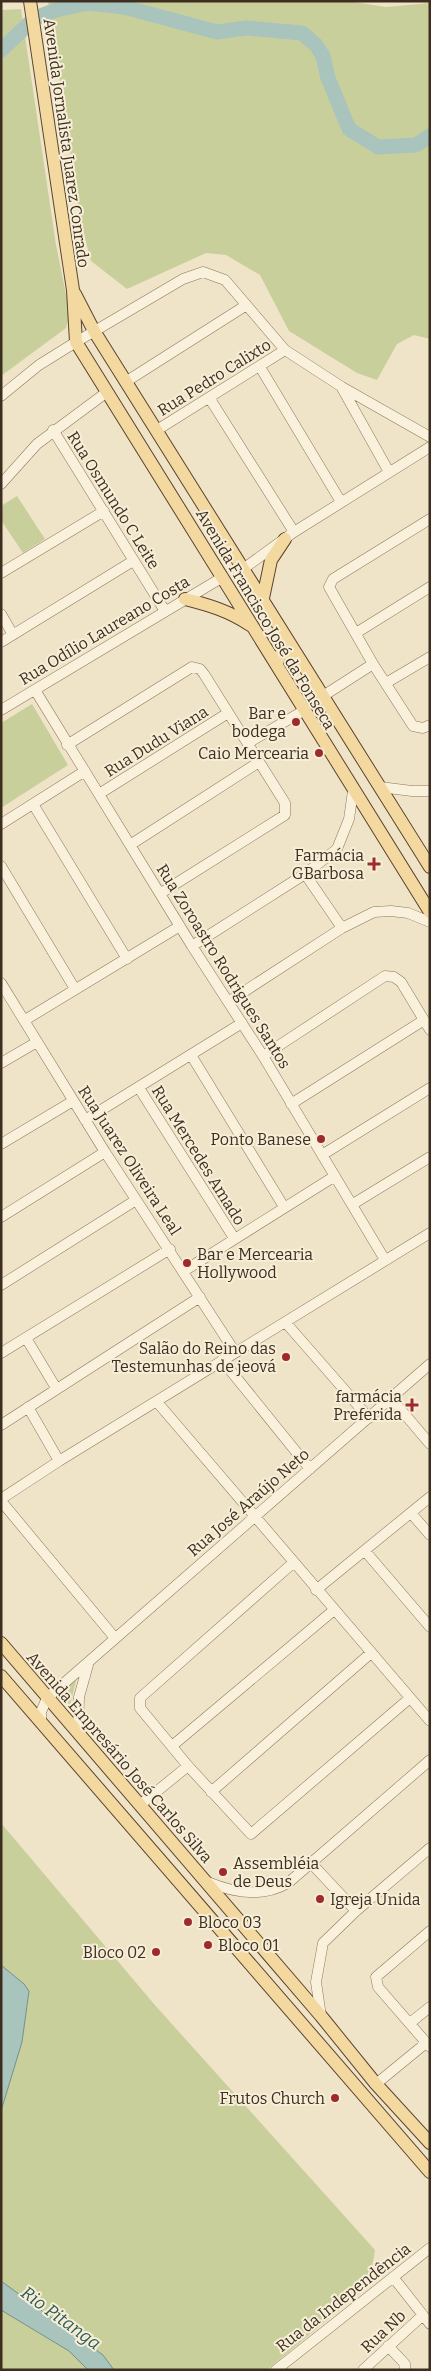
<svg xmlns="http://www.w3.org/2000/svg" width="431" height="2371" font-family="Bitter,serif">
	<rect width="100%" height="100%" fill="#f0e4c8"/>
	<path fill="#c9cf9b" d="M48,1H348L386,7L430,3V339L414,335L397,344L377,380L357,373L289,331L260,275L226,255L206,253L127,289L91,261L80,219Z
		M21,9L56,245L70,314L66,328L1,376V10Z
		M17,496L45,539L23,553L1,520V506Z
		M32,704L68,765L1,808V723Z
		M77,1677L70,1705L57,1697Z
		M1,1823L154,2004L375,2250L369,2285L267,2370H114L103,2355L1,2281V2111L22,2042L29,1992L24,1984L1,1965Z
		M1,2310L69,2351L88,2370H1Z"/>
	<path fill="#a9c4bc" stroke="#6f938a" d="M1,1965L24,1984L29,1991L22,2042L1,2111Z
		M1,2281L103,2355L114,2370H88L69,2351L1,2310Z"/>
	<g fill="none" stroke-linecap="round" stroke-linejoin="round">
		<path stroke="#a9c4bc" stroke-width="15" d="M1,50L35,18L56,10L88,3L124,7L217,32L246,28L302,33L316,45L323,56L328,78L349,129L378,147L416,145L430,136"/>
		<g stroke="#8d765c" stroke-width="11">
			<path id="minor" d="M260,367L341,502
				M127,381L245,306
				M342,388L389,472
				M1,396L39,365L76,342L183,279L203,272L225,280L285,350L342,387L430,437
				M210,399L294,532
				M53,430L165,611
				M157,430L285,350
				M1,484L37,444L107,392
				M430,519L333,579L329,587L373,664L413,726L423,728L430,725
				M243,569L294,532L430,447
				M1,573L104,511
				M1,614L13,635
				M356,633L430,587
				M1,642L133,561
				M386,683L430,657
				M35,690L192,946L263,1056L385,1260
				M323,696L373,664
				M1,710L223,577
				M248,743L303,711
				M67,745L192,667L200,669L204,674L285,803V815L161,893
				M380,787L412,791H430
				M99,794L228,713
				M33,804L127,959
				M1,824L85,771
				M130,845L259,762
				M1,866L75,989
				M305,874L342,928
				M192,946L305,874L337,849L349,819L353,791
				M1,983L105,1152L235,1352
				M228,1002L342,928L374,912L391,911L408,913L430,922
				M25,1020L180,926
				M191,1055L284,1207
				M263,1056L385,976L394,977L401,982L430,1030
				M1,1063L37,1042
				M139,1088L234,1238
				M291,1104L424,1020
				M85,1120L242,1023
				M1,1144L73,1101
				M322,1155L430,1088
				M353,1204L430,1157
				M1,1217L105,1152
				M184,1271L335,1176
				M1,1285L136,1200
				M286,1323L369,1418
				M26,1338L56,1388
				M1,1353L170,1249
				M222,1360L310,1469
				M391,1398L430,1444
				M157,1402L430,1721
				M28,1407L59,1461
				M1,1425L200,1297
				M1,1499L59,1461L430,1233
				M1,1501L115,1638
				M411,1513L430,1535
				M365,1551L430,1627
				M293,1563L140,1698V1708L188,1766L251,1834L410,1698
				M316,1590L430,1497
				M41,1722V1712L47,1698L430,1364
				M78,1732L79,1697L88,1665
				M172,1746L334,1610
				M211,1792L371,1653
				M140,1805L188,1766
				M311,1863L356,1911
				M208,1882C234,1893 262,1898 288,1883L430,1760
				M430,1931L376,1977L378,1987L430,2047
				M321,2016L316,1982L323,1943L356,1911L430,1848
				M410,2023L430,2007
				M376,2084L426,2043
				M393,2277L430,2324
				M388,2346L405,2364V2370
				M276,2370L430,2248
				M363,2370L423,2315"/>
		</g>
		<g stroke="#5b4430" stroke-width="14">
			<path id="major" d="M30,1L73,290L76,342L430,912
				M75,294L94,331L430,867
				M263,598L271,560L285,539
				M185,599C209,605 229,611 250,625
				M276,664L281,654L288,653L297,656
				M1,1643L321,2016L376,2084L430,2143
				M1,1676L430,2172"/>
		</g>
		<use href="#minor" stroke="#faf1dc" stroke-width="10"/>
		<use href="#major" stroke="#f3d9a0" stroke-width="12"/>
	</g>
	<g fill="#9e2a2b" stroke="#f7eed8" stroke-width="2">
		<circle cx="296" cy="722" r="5"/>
		<circle cx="319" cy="753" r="5"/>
		<path d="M371.5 856.5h5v5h5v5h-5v5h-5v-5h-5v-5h5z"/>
		<circle cx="321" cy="1139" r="5"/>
		<circle cx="187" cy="1263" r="5"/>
		<circle cx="286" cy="1357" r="5"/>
		<path d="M409.5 1397.5h5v5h5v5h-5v5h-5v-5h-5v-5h5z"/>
		<circle cx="223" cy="1872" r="5"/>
		<circle cx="320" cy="1899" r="5"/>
		<circle cx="188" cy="1922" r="5"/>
		<circle cx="208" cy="1945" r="5"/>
		<circle cx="156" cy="1952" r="5"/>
		<circle cx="335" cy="2098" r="5"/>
	</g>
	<g text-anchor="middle" stroke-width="4" stroke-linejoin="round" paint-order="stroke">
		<g font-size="16" fill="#3d2e20" stroke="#f7eed8">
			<text transform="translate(67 143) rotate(82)" y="6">Avenida Jornalista Juarez Conrado</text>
			<text transform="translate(214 377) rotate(-32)" y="6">Rua Pedro Calixto</text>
			<text transform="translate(114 500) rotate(58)" y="6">Rua Osmundo C Leite</text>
			<text transform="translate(266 619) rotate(59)" y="6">Avenida Francisco José da Fonseca</text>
			<text transform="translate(104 630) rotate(-31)" y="6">Rua Odílio Laureano Costa</text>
			<text transform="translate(156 741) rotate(-32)" y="6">Rua Dudu Viana</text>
			<text transform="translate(224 966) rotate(58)" y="6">Rua Zoroastro Rodrigues Santos</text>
			<text transform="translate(199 1155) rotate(58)" y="6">Rua Mercedes Amado</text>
			<text transform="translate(130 1160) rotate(57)" y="6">Rua Juarez Oliveira Leal</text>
			<text transform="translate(248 1502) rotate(-41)" y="6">Rua José Araújo Neto</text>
			<text transform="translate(120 1757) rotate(49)" y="6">Avenida Empresário José Carlos Silva</text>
			<text transform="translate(343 2297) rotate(-38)" y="6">Rua da Independência</text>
			<text transform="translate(383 2331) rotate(-43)" y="6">Rua Nb</text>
		</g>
		<g font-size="16" fill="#3d2e20" stroke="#f7eed8" text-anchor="end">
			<text x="286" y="719">Bar e<tspan x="286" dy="18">bodega</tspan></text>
			<text x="309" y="759">Caio Mercearia</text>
			<text x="364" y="861">Farmácia<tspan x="364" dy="18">GBarbosa</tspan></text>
			<text x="311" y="1145">Ponto Banese</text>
			<text x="197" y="1260" text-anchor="start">Bar e Mercearia<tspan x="197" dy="18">Hollywood</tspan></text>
			<text x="276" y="1354">Salão do Reino das<tspan x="276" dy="18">Testemunhas de jeová</tspan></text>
			<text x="402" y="1402">farmácia<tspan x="402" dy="18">Preferida</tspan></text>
			<text x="233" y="1869" text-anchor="start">Assembléia<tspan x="233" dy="18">de Deus</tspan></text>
			<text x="330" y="1905" text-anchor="start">Igreja Unida</text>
			<text x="198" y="1928" text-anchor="start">Bloco 03</text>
			<text x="218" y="1951" text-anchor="start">Bloco 01</text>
			<text x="146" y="1958">Bloco 02</text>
			<text x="325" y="2104">Frutos Church</text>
		</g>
		<g font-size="18" font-style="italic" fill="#2f5d5a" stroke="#f7eed8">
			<text transform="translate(61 2318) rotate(36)" y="6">Rio Pitanga</text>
		</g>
	</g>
	<rect width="431" height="2371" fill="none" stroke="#3d2e20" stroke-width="5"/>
</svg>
